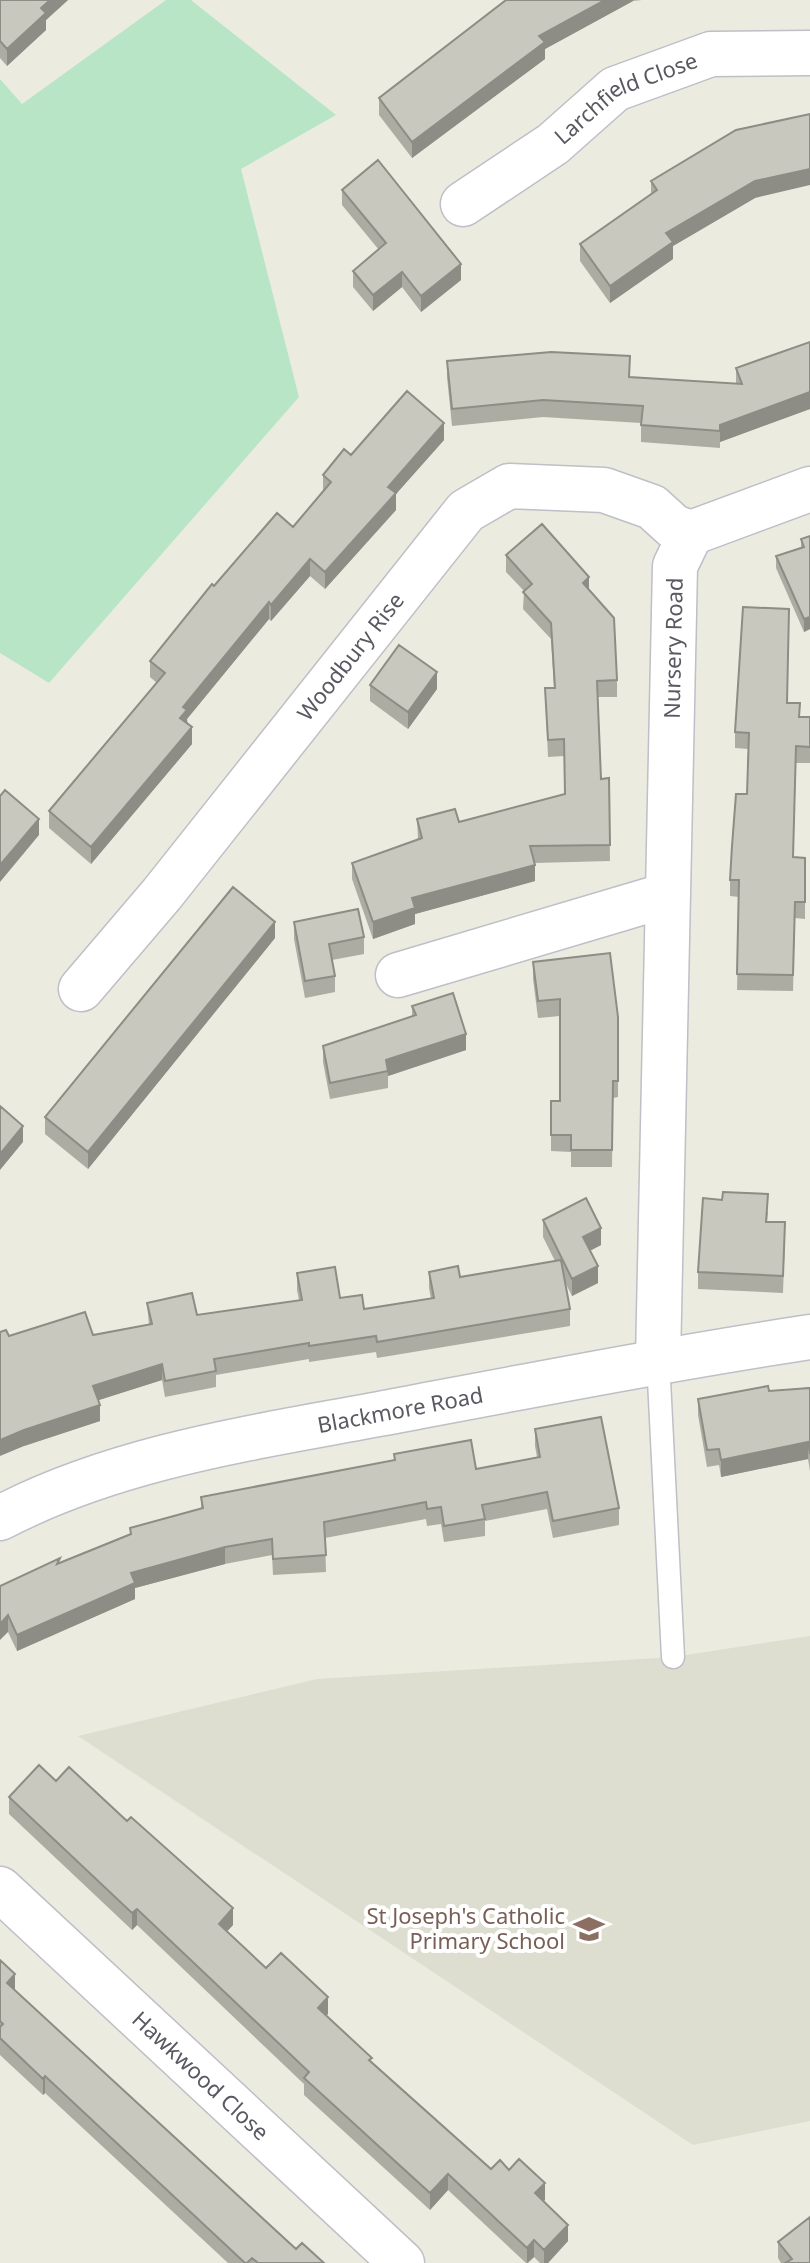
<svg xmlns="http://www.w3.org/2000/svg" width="810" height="2263" font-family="'Noto Sans',sans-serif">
	<rect width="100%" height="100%" fill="#ebecdf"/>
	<path fill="#dddecf" d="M810,1636V2121L693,2145L78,1736L317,1679L673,1657Z"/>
	<path fill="#b9e5c7" d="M166,0H191L336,115L241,169L299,397L49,683L0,653V79L22,104Z"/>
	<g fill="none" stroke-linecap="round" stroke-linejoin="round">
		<g stroke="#bebfc7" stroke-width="25">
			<path id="service" d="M658,1360L673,1657"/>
		</g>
		<g stroke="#bebfc7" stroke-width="47">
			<g id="minor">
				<path id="s1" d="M463,204L553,144L615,89L711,54L810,53"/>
				<path d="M398,975L667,895"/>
				<path id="s2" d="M81,989L162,894L466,511L509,486L604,490L652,507L674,527L691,533"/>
				<path id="s3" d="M658,1360L675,566L691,533L810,489"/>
				<path id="s4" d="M0,1518C117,1457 251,1438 379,1414C523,1387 666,1359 810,1337"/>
				<path id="s5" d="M0,1889L402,2263"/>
			</g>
		</g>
		<use href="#service" stroke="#fff" stroke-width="22"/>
		<use href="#minor" stroke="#fff" stroke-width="44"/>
	</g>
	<path fill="#adaca3" d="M0,0H68L46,20V30L7,66L0,58Z
		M506,0H642L633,1L545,49V59L412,158L379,115V98Z
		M651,181L755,198L673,246V259L610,303L580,261V244L651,195Z
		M342,190L461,280L421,312L402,287L373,311L353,287V271L379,250L342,205Z
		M810,342V409L720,442V448L641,442V423L543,417L452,426L447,377V361L630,377L736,384V368Z
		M444,440L396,494V510L325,589L310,576L271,621L269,619L187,719L192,744L91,864L49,828V811L157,683L150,677V661L214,586L293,527L323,492V475L351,455Z
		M810,536V629L804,632L776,568V556L801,548V539Z
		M506,555L589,590L617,680V697H597L601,779L609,778L610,861L535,863V881L415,914V924L373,939L352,879V863L418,840L417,819L459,822L565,794L564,756L548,757L545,688H554L551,639L523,609L524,591L506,572Z
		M370,685L437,689L408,729L370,701Z
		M787,703L800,717H810V763H796L793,857L805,858V919L795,918L793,991L737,990L739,897L730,896V880L747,794L748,749L735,748V732Z
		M294,922L364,937V954L332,960L335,976V992L305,998L294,939Z
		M275,938L88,1169L45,1134V1117Z
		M533,962L618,1017V1097L613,1098L612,1167H571V1152L551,1151V1101H560V1016L538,1018L533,979Z
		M412,1006L466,1050L388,1076V1088L330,1099L323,1062V1046L412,1017Z
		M768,1211L767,1222L785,1239L783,1293L698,1289V1272Z
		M543,1220L601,1245L590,1251L598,1283L572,1296L565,1282L570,1309V1326L377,1358L376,1352L309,1362V1359L216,1375V1387L165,1397L162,1380L98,1400L100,1421L24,1446L9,1336L93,1335L149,1325L147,1303L197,1315L299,1300L297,1290V1273L340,1298L364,1309L431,1299L429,1288V1272L460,1277L555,1261L543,1237Z
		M810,1387V1471L808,1459L721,1477L719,1465L707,1467L698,1415V1399Z
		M535,1429L619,1508V1525L553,1538L547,1509L485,1521V1536L444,1542L441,1524L427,1526L426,1519L325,1538L326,1572L273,1575L272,1555L225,1564L135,1588V1599L17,1651L8,1632L0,1586L130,1534V1528L201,1509V1497L394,1460V1454L476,1469L537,1457L535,1446Z
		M56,1781L233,1925L227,1931L266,1968L328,2014L326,2015L372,2062L491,2169L509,2170L545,2200L543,2201L568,2241L548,2263H540L534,2257L528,2263H526L448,2190L430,2210L304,2095V2084L137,1925L132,1930L9,1814V1797Z
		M0,1960L15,1991L296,2249L324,2263H228L45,2093L43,2095L0,2055Z
		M778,2242L810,2263H781L778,2258Z"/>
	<path fill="#8d8c85" d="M50,0H68L46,20V30L7,66V49L41,8Z
		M605,0H633V1L545,49V59L412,158V142L539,36Z
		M810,169V185L755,198L673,246V259L610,303V286L666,233L755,181Z
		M461,264V280L421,312V296Z
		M402,272V287L373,311V295Z
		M810,392V409L720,442V448V425Z
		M444,423V440L396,494V510L325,589V572L388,487Z
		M310,559V576L271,621V605Z
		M589,577V594L583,583Z
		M269,602V619L187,719V726L180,718L183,707Z
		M810,617V629L804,632V619Z
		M437,672V689L408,729V712Z
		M192,727V744L91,864V847Z
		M39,819V835L0,882V865Z
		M535,865V881L415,914V924L373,939V922L412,898Z
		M275,922V938L88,1169V1152Z
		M466,1034V1050L388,1076L386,1060Z
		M23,1126V1142L0,1170V1154Z
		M601,1228V1245L583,1254V1237Z
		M598,1266V1283L572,1296V1279Z
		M162,1364V1380L93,1402V1386Z
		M100,1405V1421L24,1446L0,1456V1440L24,1430Z
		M808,1442V1459L721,1477V1460Z
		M225,1547V1564L135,1588V1599L17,1651V1635L131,1573Z
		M8,1615V1632L0,1640V1624Z
		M233,1908V1925L219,1940V1924Z
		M137,1909V1925L132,1930V1913Z
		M15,1974V1991L7,1983Z
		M328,1997V2014L318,2024V2008Z
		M45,2076V2093L43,2095V2079Z
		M448,2174V2190L430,2210V2193Z
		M545,2183V2200L535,2210V2193Z
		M568,2225V2241L548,2263H544V2250Z
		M534,2240V2257L527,2263V2248Z"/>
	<path fill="#c9c8be" stroke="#8d8c85" stroke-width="2" d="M0,0H50L41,8L46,13L7,49L0,41Z
		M506,0H605L539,36L545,42L412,142L379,98Z
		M810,114V169L755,181L666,233L673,242L610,286L580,244L657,190L651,181L736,130Z
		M378,160L461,264L421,296L402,272L373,295L353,271L386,243L342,190Z
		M810,342V392L720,425V431L641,425L643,406L543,400L452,409L447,361L551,352L630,356L629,377L742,384L736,368Z
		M407,391L444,423L388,487L396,493L325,572L310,559L271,605L269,602L183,707L187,710L180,718L192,727L91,847L49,811L165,673L150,661L212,584L214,586L277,513L293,527L331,482L323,475L344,449L351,455Z
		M542,524L589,577L583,583L614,618L617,680L597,681L601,779L609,778L610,845L530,846L535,865L412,898L415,908L373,922L352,863L422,838L417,819L455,809L459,822L565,794L564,739L548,740L545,688H555L551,623L523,592L532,584L506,555Z
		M810,536V617L804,619L776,556L804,547L801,539Z
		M743,607L789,609L787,703H800L799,717H810V747L796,746L793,857L805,858V902H795L793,975L737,974L739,880H730L732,846L736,794H747L749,733L735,732Z
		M399,645L437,672L408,712L370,685Z
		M5,790L39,819L0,865V796Z
		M233,887L275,922L88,1152L45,1117Z
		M358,909L364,937L329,944L335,976L305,981L294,922Z
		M610,953L618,1017V1081H613L612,1150H571V1135H551V1101H560V999L538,1001L533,962Z
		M453,993L466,1034L386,1060L388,1071L330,1083L323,1046L416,1015L412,1006Z
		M0,1106L23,1126L0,1154Z
		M723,1192L768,1194L766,1222H785L783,1276L698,1272L703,1198L722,1200Z
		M586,1198L601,1228L583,1237L598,1266L572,1279L543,1220Z
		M561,1260L570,1309L377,1342L376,1336L309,1346V1343L214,1359L216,1371L165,1381L162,1364L93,1386L100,1405L24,1430L0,1440V1332L6,1330L9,1336L85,1312L93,1335L152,1324L147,1303L192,1293L197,1315L302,1300L297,1273L335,1267L340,1298L362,1295L364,1309L434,1298L429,1272L458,1266L460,1277Z
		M768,1386L769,1391L810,1388V1454L808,1442L721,1460L719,1449L707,1450L698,1399Z
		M601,1417L619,1508L553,1521L547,1492L482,1505L485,1519L444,1526L441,1507L427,1509L426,1502L324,1522L326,1555L273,1559L272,1539L225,1547L131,1573L135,1583L17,1635L8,1615L0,1624V1586L60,1558L57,1564L131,1534L130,1528L203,1508L201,1497L395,1460L394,1454L471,1440L476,1469L540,1457L535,1429Z
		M39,1765L56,1781L69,1767L127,1821L131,1817L233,1908L219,1924L266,1968L281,1953L328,1997L318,2008L372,2058L369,2060L491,2169L500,2160L509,2170L519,2159L545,2183L535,2193L568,2225L544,2250L534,2240L527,2248L448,2174L430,2193L304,2078L309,2072L137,1909L132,1913L9,1797Z
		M0,1960L15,1974L7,1983L296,2249L302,2243L324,2263H258L252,2258L247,2263H245L45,2076L43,2079L0,2038V2027L3,2024L0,2021Z
		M810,2217V2263H785L792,2259L778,2242Z"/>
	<defs>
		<g id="school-bare" transform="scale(2.4)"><path d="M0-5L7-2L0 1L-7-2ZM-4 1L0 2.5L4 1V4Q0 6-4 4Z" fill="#8d6e63" stroke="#fff" stroke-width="2.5" paint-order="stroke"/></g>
	</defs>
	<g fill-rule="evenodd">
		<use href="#school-bare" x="589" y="1929"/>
	</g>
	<g text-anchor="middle" stroke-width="8" stroke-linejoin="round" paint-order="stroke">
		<g font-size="22" fill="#585961" stroke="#fff">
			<text dy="8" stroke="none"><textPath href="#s1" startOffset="196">Larchfield Close</textPath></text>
			<text dy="8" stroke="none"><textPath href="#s3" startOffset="712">Nursery Road</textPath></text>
			<text dy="8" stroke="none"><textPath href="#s2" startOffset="428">Woodbury Rise</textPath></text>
			<text dy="8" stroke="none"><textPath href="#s4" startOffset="416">Blackmore Road</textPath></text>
			<text dy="8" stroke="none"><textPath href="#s5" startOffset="274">Hawkwood Close</textPath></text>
		</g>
		<g font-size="22" fill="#785e54" stroke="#fff" text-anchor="end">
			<text x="565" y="1924">St Joseph's Catholic<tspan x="565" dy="25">Primary School</tspan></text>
		</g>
	</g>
</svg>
